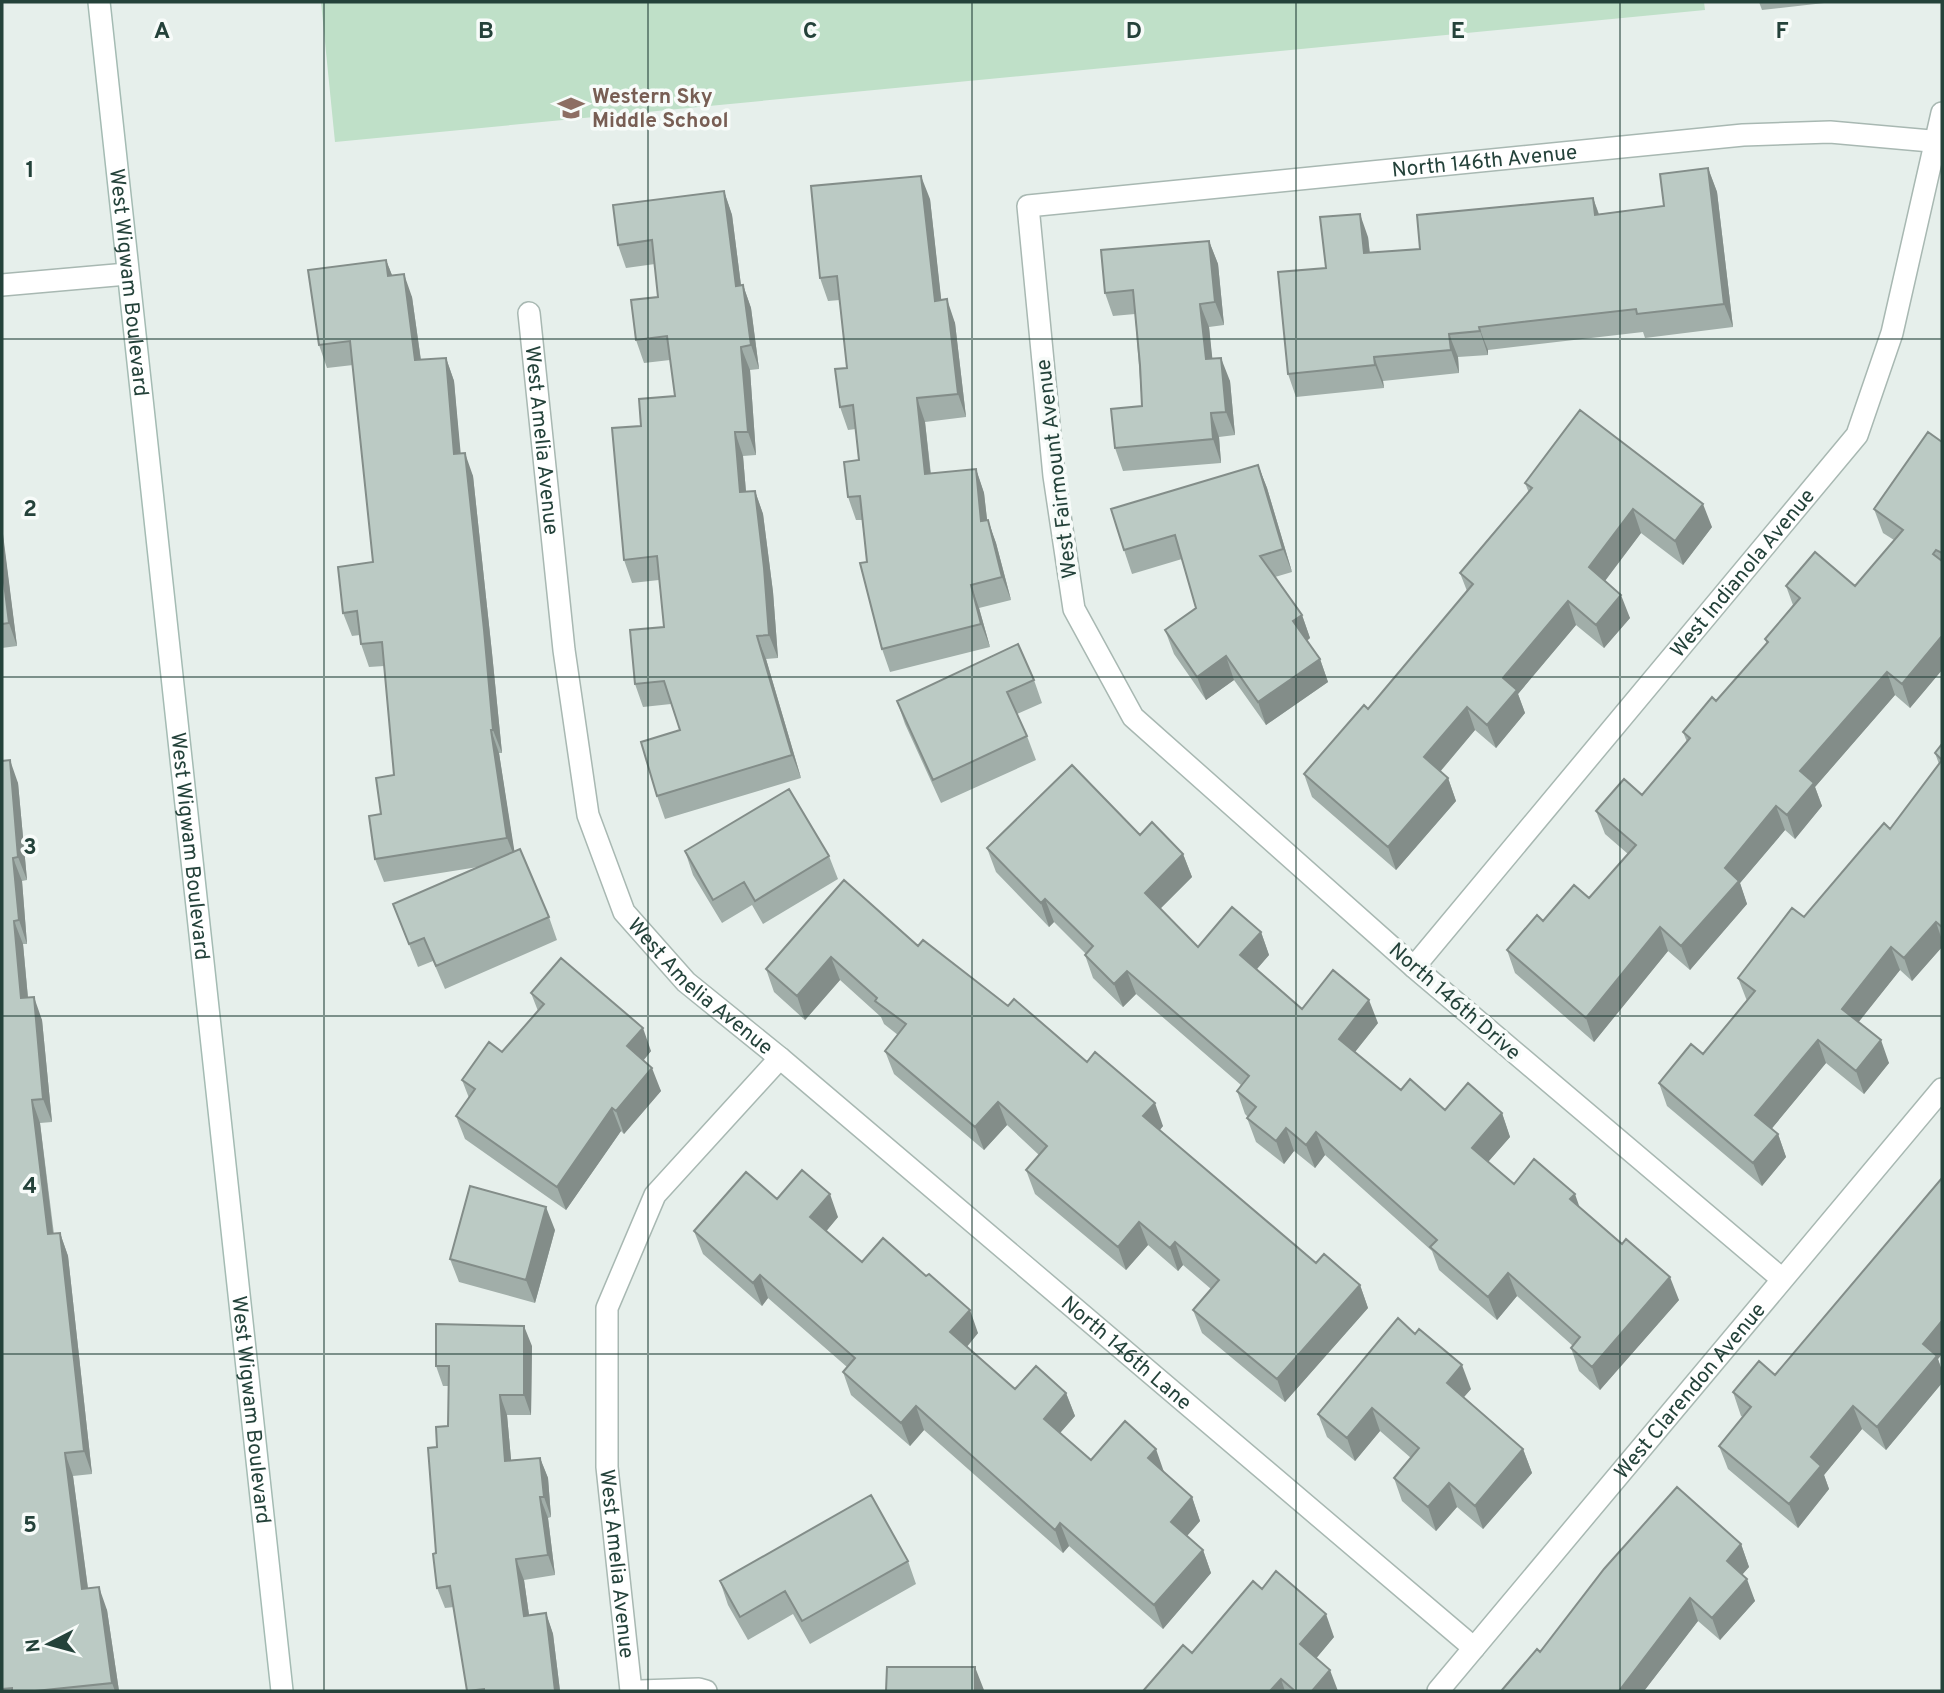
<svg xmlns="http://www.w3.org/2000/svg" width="1944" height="1693" font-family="Overpass,sans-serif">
	<rect width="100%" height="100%" fill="#e6efeb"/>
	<path fill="#bfe0c8" d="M321,2H1704L1705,10L335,142Z"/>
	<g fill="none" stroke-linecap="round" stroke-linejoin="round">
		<g stroke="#a8b8b2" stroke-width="24">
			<g id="street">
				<path d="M2,285L127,274"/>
				<path id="s1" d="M529,313L564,650L588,815L624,912L686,982L780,1058L655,1195L607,1308V1467L631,1691"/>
				<path id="s2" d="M1414,967L1857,435L1892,333L1942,113"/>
				<path id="s3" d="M780,1058L1474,1648"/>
				<path id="s4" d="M1782,1279L1414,967L1133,717L1074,609L1054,476L1028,206L1743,135L1830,132L1942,142"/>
				<path d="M640,1691L699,1689L706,1691"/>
				<path id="s5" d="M1438,1691L1942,1089"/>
			</g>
		</g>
		<g stroke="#a4bbb3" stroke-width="24">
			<g id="secondary">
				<path id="s6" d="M99,2L282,1691"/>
			</g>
		</g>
		<use href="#street" stroke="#fff" stroke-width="21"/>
		<use href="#secondary" stroke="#fff" stroke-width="21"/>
	</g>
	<path fill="#a1aea9" d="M1759,2H1833L1762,10Z
		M1708,168L1717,192L1733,327L1645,338L1643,332L1488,350V355L1458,357L1459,373L1383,381L1384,388L1296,397L1288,374L1326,268L1368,237L1370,253L1420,249L1593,198L1599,214L1664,206Z
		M724,191L732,215L741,285H743L751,308L759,369L750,370L756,455L743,456L746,492L755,491L763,514L773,592L778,658L766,659L801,778L665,819L657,796L680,730L671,704L643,707L635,684L664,627L659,580L632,583L624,560L641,426L675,396L670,360L644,363L636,340L658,297L655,264L626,268L618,245Z
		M930,199L941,300L955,323L966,417L925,422L931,474L976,469L984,493L987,520L996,543L1011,600L979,608L990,647L890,672L882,649L867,562L862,520H856L848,497L859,460L856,429L848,430L840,407L847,368L840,300L828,301L820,278Z
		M1209,241L1218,264L1224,325L1209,327L1212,359L1230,381L1235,435L1219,437L1221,463L1123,471L1115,448L1142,406L1135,314L1113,316L1105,293Z
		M386,260L392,275L412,297L421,360L446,358L454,381L460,454L473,476L492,653L502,753H499L514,852L549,917L557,940L445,989L433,961L418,967L393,904L478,867L384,882L375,859L381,814L394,775L384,666L369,667L361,644L360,635L352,636L343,613L373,562L353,365L327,368L319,345Z
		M1942,442V670L1910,708L1895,695L1815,787L1822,806L1795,839L1785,830L1740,883L1747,904L1690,970L1668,951L1594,1042L1515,973L1507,950L1543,921L1589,898L1628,854L1605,834L1596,811L1642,795L1687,742L1683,732L1716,701L1767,644L1765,639L1793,605L1786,586H1855L1894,540L1883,533L1874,509Z
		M1258,465L1267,488L1292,572L1275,577L1302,615L1310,638L1307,641L1320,659L1328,682L1266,725L1234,680L1206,700L1174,654L1165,630L1196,608L1182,559L1132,574L1124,550Z
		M1525,483L1712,527L1683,565L1641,533L1605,581L1630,618L1604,648L1576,625L1518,694L1525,713L1496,748L1475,730L1440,772L1448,778L1456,801L1396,870L1312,797L1304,774L1368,709L1467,591L1460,573L1529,493Z
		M2,530L17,646L2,648Z
		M1034,680L1042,703L1017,714L1027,736L1036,760L941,803L905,724L897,701Z
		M1942,744V947L1912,981L1900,970L1858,1022L1889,1063L1864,1094L1826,1063L1771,1129L1778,1134L1786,1157L1762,1186L1667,1106L1659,1083L1703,1054L1747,1001L1738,978L1804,917L1890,829L1939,764L1935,753Z
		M2,761L18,783L27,880L22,881L27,944H23L28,997L42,1020L52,1122L40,1123L54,1234L60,1233L68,1256L92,1474L73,1476L88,1588L107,1610L119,1691H2Z
		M1140,835L1183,854L1192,877L1160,909L1198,947L1261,932L1269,955L1257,969L1302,1009L1378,1023L1355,1052L1401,1090L1445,1110L1502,1113L1510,1137L1488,1162L1514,1184L1579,1207L1679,1300L1600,1390L1579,1371L1571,1348L1573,1346L1517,1296L1497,1320L1439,1270L1432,1251L1325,1155L1315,1168L1294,1151L1284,1164L1256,1142L1247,1118L1248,1117L1245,1114L1237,1091L1241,1085L1136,994L1123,1007L1093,978L1085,955L1086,954L1054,922L1049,927L996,872L987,848Z
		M685,851L829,856L838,879L763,924L752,905L722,923L693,875Z
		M844,880L918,946L1008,1006L1087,1062L1163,1126L1160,1130L1316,1263L1360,1285L1368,1308L1285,1402L1202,1333L1193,1310L1211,1289L1183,1265L1178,1271L1148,1245L1126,1270L1035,1194L1026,1170L1039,1155L1007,1125L984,1150L894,1074L885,1051L898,1035L884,1024L881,1017L840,980L805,1020L774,992L766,969Z
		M531,993L651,1051L644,1060L661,1091L624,1134L621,1131L566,1210L465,1139L456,1116L469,1098L462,1080L502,1052L538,1011Z
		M1942,1178V1354L1938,1359L1942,1371V1383L1886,1450L1862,1429L1824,1475L1829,1489L1798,1528L1728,1469L1719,1446L1743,1417L1741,1416L1733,1392L1775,1375Z
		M777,1199L838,1217L826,1231L862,1262L978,1333L967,1347L1015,1389L1066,1393L1075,1416L1060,1433L1091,1460L1164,1472L1192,1497L1200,1521L1187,1536L1203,1550L1211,1573L1163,1629L1069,1546L1063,1553L924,1430L910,1446L851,1395L843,1372L847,1367L768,1298L762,1306L703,1254L694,1231Z
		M555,1230L535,1303L459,1282L450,1259Z
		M532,1346L531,1415H507L511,1460L540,1458L548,1478L551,1517L548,1518L555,1575L524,1580L529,1615L546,1613L553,1634L560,1691H467L454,1607L445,1608L437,1588L436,1553L437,1447L448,1426L449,1386H443L436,1366Z
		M1471,1389L1464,1397L1523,1449L1532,1473L1483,1529L1457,1507L1436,1531L1402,1501L1394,1478L1411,1458L1380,1431L1355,1461L1327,1437L1318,1414Z
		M1741,1544L1749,1567L1742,1574L1755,1601L1720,1640L1698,1621L1644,1691H1502V1690L1540,1652Z
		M908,1561L916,1584L810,1644L793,1614L748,1640L728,1605L720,1581Z
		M1262,1589L1334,1637L1316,1658L1338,1691H1143L1192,1653Z"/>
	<path fill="#838d89" d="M1708,168L1717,192L1733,327L1724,304Z
		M921,176L930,199L944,324L935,301Z
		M724,191L732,215L744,309L736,286Z
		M1593,198L1601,221L1595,215Z
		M1360,214L1368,237L1372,277L1364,253Z
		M1209,241L1218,264L1224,325L1215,302Z
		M386,260L395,283L388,276Z
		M404,274L412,297L424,383L415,360Z
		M743,285L751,308L759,369L751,345Z
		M947,299L955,323L966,417L958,394Z
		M1200,304L1209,327L1215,383L1206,359Z
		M1479,327L1488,350V355L1480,331Z
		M1449,334L1458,357L1459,373L1451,350Z
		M741,347L750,370L756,455L748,432Z
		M1374,357L1383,381L1384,388L1375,365Z
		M446,358L454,381L463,478L454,454Z
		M1221,358L1230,381L1235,435L1226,412Z
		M917,398L925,422L933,497L925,474Z
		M1211,413L1219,437L1221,463L1213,439Z
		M735,432L743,456L748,516L740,492Z
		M465,453L473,476L492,653L502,753L493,730Z
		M1258,465L1267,488L1292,572L1283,549Z
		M976,469L984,493L990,545L981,521Z
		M755,491L763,514L773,592L778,658L769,635Z
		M1703,504L1712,527L1683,565L1675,541Z
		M1633,509L1641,533L1598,590L1589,567Z
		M988,520L996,543L1011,600L1002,577Z
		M2,530L3,534L17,646L9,623L2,567Z
		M971,585L979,608L990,647L981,624Z
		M1621,595L1630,618L1604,648L1596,625Z
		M1568,601L1576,625L1518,694L1525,713L1496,748L1487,725L1503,678Z
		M1302,615L1310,638L1302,644L1293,621Z
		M757,636L766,659L801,778L792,755Z
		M1942,636V670L1910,708L1902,684Z
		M1226,656L1234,680L1206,700L1197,677Z
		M1320,659L1328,682L1266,725L1258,702Z
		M1887,672L1895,695L1815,787L1822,806L1795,839L1787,815L1800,771Z
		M1467,707L1475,730L1432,781L1424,757Z
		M491,730L499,753L516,861L507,838Z
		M10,760L18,783L27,880L18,857Z
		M1448,778L1456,801L1396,870L1388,847Z
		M1776,806L1785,830L1740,883L1747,904L1690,970L1681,946L1725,868Z
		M1183,854L1192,877L1153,916L1145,893Z
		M13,858L22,881L27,944L19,920Z
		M1045,899L1054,922L1049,927L1041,903Z
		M14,921L23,944L30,1021L21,998Z
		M1936,922L1942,940V947L1912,981L1904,958Z
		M1660,927L1668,951L1594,1042L1586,1018Z
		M1261,932L1269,955L1249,978L1240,955Z
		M1891,947L1900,970L1850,1033L1842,1009Z
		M831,957L840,980L805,1020L797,996Z
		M1127,971L1136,994L1123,1007L1114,984Z
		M34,997L42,1020L52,1122L43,1099Z
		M1369,1000L1378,1023L1347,1062L1339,1039Z
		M643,1028L651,1051L636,1069L627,1046Z
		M1818,1040L1826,1063L1764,1138L1755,1115Z
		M1881,1040L1889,1063L1864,1094L1856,1071Z
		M652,1068L661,1091L624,1134L616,1111Z
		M32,1100L40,1123L56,1258L48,1234Z
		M998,1102L1007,1125L984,1150L975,1127Z
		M1155,1103L1163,1126L1152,1139L1143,1116Z
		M612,1108L621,1131L566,1210L557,1187Z
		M1502,1113L1510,1137L1480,1171L1472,1148Z
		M1286,1128L1294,1151L1284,1164L1276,1141Z
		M1316,1132L1325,1155L1315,1168L1306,1145Z
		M1778,1134L1786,1157L1762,1186L1753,1163Z
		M830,1194L838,1217L819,1240L810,1217Z
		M1575,1194L1583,1217L1570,1199Z
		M546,1207L555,1230L535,1303L526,1280Z
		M1139,1222L1148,1245L1126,1270L1118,1247Z
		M60,1233L68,1256L92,1474L84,1451Z
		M1175,1242L1183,1265L1178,1271L1170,1248Z
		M1508,1273L1517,1296L1497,1320L1488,1297Z
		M760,1275L768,1298L762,1306L753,1283Z
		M1670,1277L1679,1300L1600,1390L1592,1367Z
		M1360,1285L1368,1308L1285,1402L1277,1379Z
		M970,1310L978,1333L959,1356L950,1332Z
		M1942,1321V1354L1938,1359L1942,1371V1383L1886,1450L1877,1427L1923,1344Z
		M524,1326L532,1346L531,1415L524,1395Z
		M1462,1365L1471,1389L1456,1406L1447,1383Z
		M1066,1393L1075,1416L1052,1442L1044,1419Z
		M500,1395L507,1415L513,1481L505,1461Z
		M916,1406L924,1430L910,1446L901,1423Z
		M1853,1406L1862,1429L1824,1475L1829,1489L1798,1528L1789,1504L1811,1457Z
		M1372,1408L1380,1431L1355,1461L1347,1438Z
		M1156,1449L1164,1472L1156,1481L1148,1458Z
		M1523,1449L1532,1473L1483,1529L1475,1506Z
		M65,1453L73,1476L91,1612L82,1589Z
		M540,1458L548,1478L551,1517L544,1497Z
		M1449,1483L1457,1507L1436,1531L1428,1507Z
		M540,1497L548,1518L555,1575L548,1555Z
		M1192,1497L1200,1521L1179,1545L1171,1522Z
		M1060,1523L1069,1546L1063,1553L1055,1530Z
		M1741,1544L1749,1567L1735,1583L1727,1561Z
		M1203,1550L1211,1573L1163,1629L1154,1605Z
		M516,1559L524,1580L532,1636L524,1616Z
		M1747,1579L1755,1601L1720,1640L1712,1618Z
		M99,1587L107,1610L119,1691H115L112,1683Z
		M1690,1598L1698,1621L1644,1691H1619Z
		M546,1613L553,1634L560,1691H555Z
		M1326,1614L1334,1637L1309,1667L1300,1644Z
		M975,1667L984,1690V1691H975Z
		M1330,1670L1338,1691H1312Z
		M1281,1679L1285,1691H1270Z"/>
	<path fill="#bbcac4" stroke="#838d89" stroke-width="2" d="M1708,168L1724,304L1637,314L1636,309L1479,327L1480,331L1449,334L1451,350L1374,357L1375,365L1288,374L1278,272L1326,268L1320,217L1360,214L1364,253L1420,249L1417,215L1593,198L1595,215L1664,206L1660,174Z
		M921,176L935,301L947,299L958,394L917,398L925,474L976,469L981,521L988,520L1002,577L971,585L981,624L882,649L860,563L867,562L860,496L848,497L844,462L859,460L853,405L840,407L835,369L847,368L837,276L820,278L811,186Z
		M724,191L736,286L743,285L751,345L741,347L748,432H735L740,492L755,491L764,568L769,635L757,636L792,755L657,796L641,742L680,730L664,681L635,684L630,630L664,627L657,556L624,560L612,428L641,426L639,399L675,396L667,336L636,340L631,300L658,297L652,240L618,245L613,205Z
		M1209,241L1215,302L1200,304L1206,359L1221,358L1226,412L1211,413L1213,439L1115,448L1111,409L1142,406L1140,365L1133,290L1105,293L1101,250Z
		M386,260L388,276L404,274L415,360L446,358L454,454L465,453L484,630L493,730H491L507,838L375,859L369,816L381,814L376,778L394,775L382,642L361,644L357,611L343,613L338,567L373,562L350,341L319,345L308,270Z
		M1580,410L1703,504L1675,541L1633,509L1589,567L1621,595L1596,625L1568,601L1503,678L1517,690L1487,725L1467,707L1424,757L1448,778L1388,847L1304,774L1364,705L1368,709L1473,584L1460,573L1532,488L1525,483Z
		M1928,432L1942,442V553L1936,550L1933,554L1942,561V636L1902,684L1887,672L1800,771L1814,783L1787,815L1776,806L1725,868L1739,881L1681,946L1660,927L1586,1018L1507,950L1537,915L1543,921L1574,885L1589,898L1636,845L1596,811L1624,779L1642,795L1690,738L1683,732L1712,697L1716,701L1768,642L1765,639L1800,598L1786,586L1815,552L1855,586L1903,530L1874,509Z
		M1258,465L1283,549L1260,556L1302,615L1293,621L1320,659L1258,702L1226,656L1197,677L1165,630L1196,608L1175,535L1124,550L1111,509Z
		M2,567L9,623L2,624Z
		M1018,644L1034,680L1007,692L1027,736L933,780L897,701Z
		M1942,744V927L1936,922L1904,958L1891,947L1842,1009L1881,1040L1856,1071L1818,1040L1755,1115L1778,1134L1753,1163L1659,1083L1691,1044L1703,1054L1755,991L1738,978L1792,908L1804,917L1884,823L1890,829L1942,760L1935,753Z
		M10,760L18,857L13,858L19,920L14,921L21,998L34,997L43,1099L32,1100L48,1234L60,1233L84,1451L65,1453L82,1589L99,1587L112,1683L35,1691H12V1688L2,1689V761Z
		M1072,765L1140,835L1152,822L1183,854L1145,893L1198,947L1232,907L1261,932L1240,955L1302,1009L1333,970L1369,1000L1339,1039L1401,1090L1410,1079L1445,1110L1468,1083L1502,1113L1472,1148L1514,1184L1534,1159L1575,1194L1570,1199L1622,1244L1626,1239L1670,1277L1592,1367L1571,1348L1580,1337L1508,1273L1488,1297L1430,1247L1437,1240L1316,1132L1306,1145L1286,1128L1276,1141L1247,1118L1256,1107L1237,1091L1249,1076L1127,971L1114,984L1085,955L1093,946L1045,899L1041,903L987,848Z
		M789,789L829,856L755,901L744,882L713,900L685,851Z
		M520,849L549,917L436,966L424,938L409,944L393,904Z
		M844,880L918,946L923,940L1008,1006L1014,999L1087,1062L1095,1052L1155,1103L1143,1116L1316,1263L1324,1254L1360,1285L1277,1379L1193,1310L1219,1280L1175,1242L1170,1248L1139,1222L1118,1247L1026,1170L1047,1146L998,1102L975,1127L885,1051L906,1024L875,1001L877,998L831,957L797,996L766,969Z
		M561,958L643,1028L627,1046L652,1068L616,1111L612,1108L557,1187L456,1116L475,1089L462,1080L489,1042L502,1052L544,1004L531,993Z
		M802,1170L830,1194L810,1217L862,1262L883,1238L926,1276L929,1274L970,1310L950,1332L1015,1389L1036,1366L1066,1393L1044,1419L1091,1460L1125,1421L1156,1449L1148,1458L1192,1497L1171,1522L1203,1550L1154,1605L1060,1523L1055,1530L916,1406L901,1423L843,1372L855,1358L760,1275L753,1283L694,1231L746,1172L777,1199Z
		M1942,1178V1321L1923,1344L1937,1356L1877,1427L1853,1406L1811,1457L1821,1466L1789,1504L1719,1446L1751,1407L1733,1392L1759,1361L1775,1375Z
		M470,1186L546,1207L526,1280L450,1259Z
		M1398,1318L1415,1334L1419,1329L1462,1365L1447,1383L1523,1449L1475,1506L1449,1483L1428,1507L1394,1478L1419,1448L1372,1408L1347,1438L1318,1414Z
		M436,1324L524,1326V1395H500L505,1461L540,1458L544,1497H540L548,1555L516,1559L524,1616L546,1613L555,1691H484V1689L467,1691L450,1586L437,1588L433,1554L436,1553L428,1448L437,1447L436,1427L448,1426L449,1366H436Z
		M1677,1487L1741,1544L1727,1561L1747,1579L1712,1618L1690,1598L1619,1691H1504L1502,1690L1537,1649L1540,1652L1604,1569Z
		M871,1495L908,1561L802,1621L785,1591L740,1617L720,1581Z
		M1276,1571L1326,1614L1300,1644L1330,1670L1312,1691H1295L1281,1679L1270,1691H1143L1183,1645L1192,1653L1253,1581L1262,1589Z
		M887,1667H975V1691H886Z"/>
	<path fill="none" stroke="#24423a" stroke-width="2" stroke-opacity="0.55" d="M324,2V1691M648,2V1691M972,2V1691M1296,2V1691M1620,2V1691M2,339H1942M2,677H1942M2,1016H1942M2,1354H1942"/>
	<defs>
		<g id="school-bare" transform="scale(2.1)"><path d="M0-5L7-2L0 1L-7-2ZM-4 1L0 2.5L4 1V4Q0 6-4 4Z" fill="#8d6e63" stroke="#f7fbf9" stroke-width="2.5" paint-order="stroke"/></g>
	</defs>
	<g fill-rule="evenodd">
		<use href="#school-bare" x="571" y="108"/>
	</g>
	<g text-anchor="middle" stroke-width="7" stroke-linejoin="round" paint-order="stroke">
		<g font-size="21" font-weight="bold" fill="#785e54" stroke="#f7fbf9" text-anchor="start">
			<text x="592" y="103">Western Sky<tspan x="592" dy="24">Middle School</tspan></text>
		</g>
		<g font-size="21" fill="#24423a" stroke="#f7fbf9">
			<text dy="7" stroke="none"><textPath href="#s4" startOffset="1846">North 146th Avenue</textPath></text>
			<text dy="7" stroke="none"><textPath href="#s6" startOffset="282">West Wigwam Boulevard</textPath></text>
			<text dy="7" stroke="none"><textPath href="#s1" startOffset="128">West Amelia Avenue</textPath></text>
			<text transform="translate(1056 469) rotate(-97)" y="7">West Fairmount Avenue</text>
			<text dy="7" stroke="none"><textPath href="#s2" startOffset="513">West Indianola Avenue</textPath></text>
			<text dy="7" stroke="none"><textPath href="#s6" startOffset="849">West Wigwam Boulevard</textPath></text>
			<text dy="7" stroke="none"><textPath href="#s1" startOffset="716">West Amelia Avenue</textPath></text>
			<text transform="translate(1455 1001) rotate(41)" y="7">North 146th Drive</text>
			<text dy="7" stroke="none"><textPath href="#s3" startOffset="455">North 146th Lane</textPath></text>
			<text dy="7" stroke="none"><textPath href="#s5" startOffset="392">West Clarendon Avenue</textPath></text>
			<text dy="7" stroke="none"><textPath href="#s6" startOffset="1416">West Wigwam Boulevard</textPath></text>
			<text dy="7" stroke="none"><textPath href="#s1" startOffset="1388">West Amelia Avenue</textPath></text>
		</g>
	</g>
	<g font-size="23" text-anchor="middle" font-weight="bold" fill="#24423a" stroke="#f7fbf9" stroke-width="7" stroke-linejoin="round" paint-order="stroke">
		<text x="162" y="38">A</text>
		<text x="486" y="38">B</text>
		<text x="810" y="38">C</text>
		<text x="1134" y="38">D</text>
		<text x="1458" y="38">E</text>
		<text x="1782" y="38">F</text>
		<text x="30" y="177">1</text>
		<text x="30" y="516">2</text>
		<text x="30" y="854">3</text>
		<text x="30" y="1193">4</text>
		<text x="30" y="1532">5</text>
	</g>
	<rect width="1944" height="1693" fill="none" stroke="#24423a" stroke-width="7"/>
	<g transform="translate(49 1644) rotate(264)" stroke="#f7fbf9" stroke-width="5" paint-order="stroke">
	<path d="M0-5L12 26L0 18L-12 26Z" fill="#24423a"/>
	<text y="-10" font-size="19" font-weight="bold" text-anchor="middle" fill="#24423a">N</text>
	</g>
</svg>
